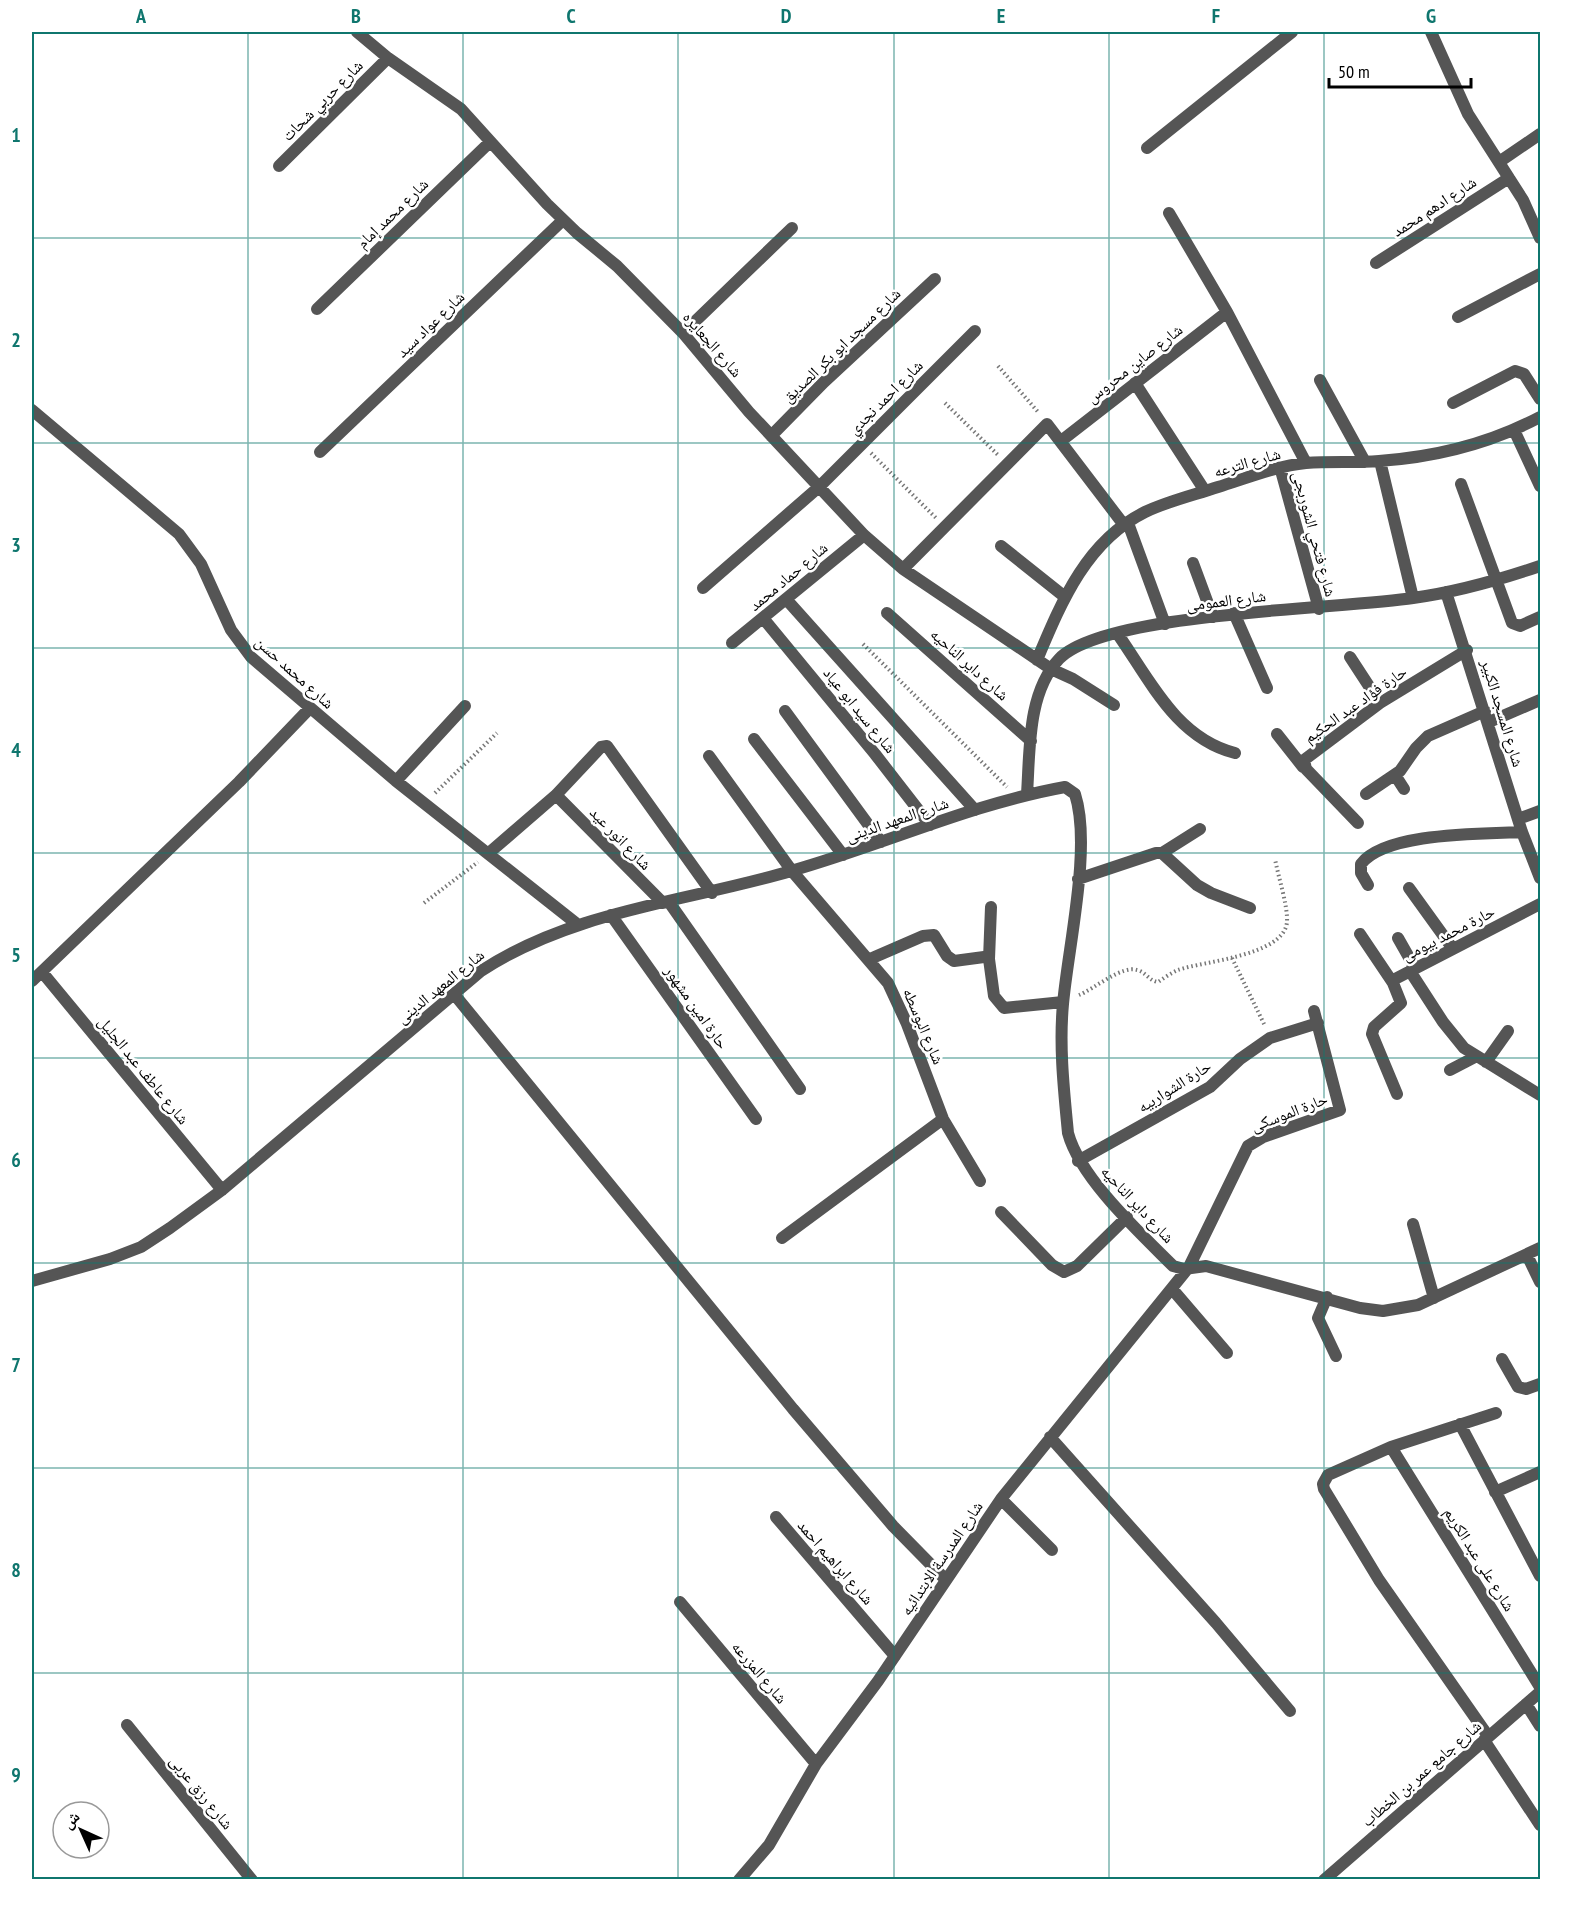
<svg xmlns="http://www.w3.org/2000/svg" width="1572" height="1911" font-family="'PT Sans Narrow','Noto Naskh Arabic',sans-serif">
	<rect width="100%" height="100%" fill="#fff"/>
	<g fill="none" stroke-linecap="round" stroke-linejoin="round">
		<path stroke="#777" stroke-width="4" stroke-dasharray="1.5 3" stroke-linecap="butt" d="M998,366L1039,413
			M945,403L998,455
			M871,453L936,518
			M863,644L1007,787
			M435,793L497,733
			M424,903L478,862
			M1232,958L1265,1026
			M1079,995C1094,989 1122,965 1137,970C1146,972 1149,981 1158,982C1164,978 1171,973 1178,970C1203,961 1284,956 1287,922C1288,906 1278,876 1275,859"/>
		<path stroke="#555" stroke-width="12" d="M357,32L388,58L461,109L547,204L577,233L617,266L683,333L749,412L864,535L903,569L1051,669L1073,679L1114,705
			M1431,32L1468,114L1523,200L1540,238
			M1147,148L1292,32
			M1499,162L1540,134
			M279,166L388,58
			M1169,213L1227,312L1306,463
			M1376,263L1509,178
			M317,309L490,142
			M1458,317L1540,274
			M683,333L792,228
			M1320,380L1365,462
			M1135,383L1205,491
			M1453,403L1515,371L1524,374L1540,399
			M32,410L179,534L201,564L231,630L251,657L396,781L577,924
			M1514,430L1540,486
			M771,436L824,382L935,279
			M1061,441L1227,312
			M320,452L563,220
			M1380,461L1413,598
			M1280,467L1319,609
			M1461,484L1512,623L1520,626L1540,617
			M1128,523L1165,624
			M1001,546L1065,597
			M1193,563L1213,617
			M903,569L1047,424L1124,525
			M703,588L819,487L975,331
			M1446,592L1522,832L1540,878
			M786,599L975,810
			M887,613L1031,741
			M1234,613L1267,688
			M763,618L875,754L930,825
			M1117,633C1150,680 1176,738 1235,753
			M732,643L864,535
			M1350,657L1380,703
			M1037,660C1061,603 1086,541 1145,512C1168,501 1194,495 1218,487C1247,478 1276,466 1306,463C1331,461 1355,463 1379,461C1437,457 1489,444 1540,417
			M785,711L881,842
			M1489,722L1540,700
			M1277,734L1303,767
			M754,739L843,855
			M709,756L792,871L888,983L907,1024L943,1119L980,1181
			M1395,775L1404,789
			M396,781L465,706
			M1027,794C1030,751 1027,693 1059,659C1104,612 1341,609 1413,598C1457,592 1499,580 1540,566
			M1366,794L1400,771L1416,748L1428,736L1485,711
			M556,795L663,903
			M1518,819L1540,811
			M1358,823L1306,769L1304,760L1380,703L1467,650
			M490,852L556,795L601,747L607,746L712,893
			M1162,853L1200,829
			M1078,879L1156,853H1162L1197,885L1211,893L1250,908
			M1368,885L1361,873V864C1385,832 1483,834 1522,832
			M1409,888L1453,949
			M669,902L800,1089
			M611,915L756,1119
			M1360,934L1393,983
			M1398,938L1415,968
			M870,959L923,936L934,935L947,956L954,961L984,957L989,959L994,996L1004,1008L1063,1002
			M989,959L991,907
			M1410,971L1443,1022L1464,1048L1540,1095
			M42,972L222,1190
			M32,981L239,782L310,708
			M454,994L793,1409L893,1526L946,1580
			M1486,1062L1508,1031
			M1450,1070L1475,1057
			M1397,1094L1372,1034L1374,1027L1401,1003L1393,983L1395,979L1540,904
			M1078,1161L1210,1087L1240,1059L1270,1038L1318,1023
			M1001,1212L1052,1265L1064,1272L1077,1266L1127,1217
			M1413,1224L1434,1298
			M782,1238L943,1119
			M1527,1255L1540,1282
			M32,1281L110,1259L141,1247L170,1228L222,1190L481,971C574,910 686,902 791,871C883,845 971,804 1065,787L1075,794C1092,847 1068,947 1063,1004C1059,1047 1064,1091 1068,1133C1080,1178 1140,1233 1173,1266L1184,1269L1206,1266L1360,1308L1383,1311L1418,1305L1540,1248
			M1173,1290L1227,1353
			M1327,1297L1318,1318L1336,1356
			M1502,1359L1518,1387L1526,1389L1540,1384
			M1460,1424L1540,1576
			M1050,1437L1216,1623L1290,1711
			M1391,1447L1540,1687
			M1495,1492L1540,1472
			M1001,1499L1052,1550
			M776,1517L895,1656
			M680,1602L816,1764
			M1526,1704L1540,1726
			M127,1725L252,1880
			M1488,1736L1379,1580L1324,1489L1323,1484L1328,1475L1391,1447L1496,1413
			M1484,1740L1540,1825
			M739,1880L769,1845L816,1764L878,1681L1001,1499L1189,1267L1248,1146L1263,1137L1340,1110L1314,1011
			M1324,1880L1540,1692"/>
	</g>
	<path fill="none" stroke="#0f766e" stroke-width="1.5" stroke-opacity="0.55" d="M248,32V1880M463,32V1880M678,32V1880M894,32V1880M1109,32V1880M1324,32V1880M32,238H1540M32,443H1540M32,648H1540M32,853H1540M32,1058H1540M32,1263H1540M32,1468H1540M32,1673H1540"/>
	<g text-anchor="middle" stroke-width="5" stroke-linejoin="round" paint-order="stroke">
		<g font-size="16" fill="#000" stroke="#fff">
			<text transform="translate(322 100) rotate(-45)" y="6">شارع حربي شحات</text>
			<text transform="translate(1434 206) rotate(-33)" y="6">شارع ادهم محمد</text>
			<text transform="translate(392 213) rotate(-44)" y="6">شارع محمد إمام</text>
			<text transform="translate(430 324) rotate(-44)" y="6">شارع عواد سيد</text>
			<text transform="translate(713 344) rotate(49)" y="6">شارع الجعايره</text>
			<text transform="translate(841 345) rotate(-44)" y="6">شارع مسجد ابو بكر الصديق</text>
			<text transform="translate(1134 363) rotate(-38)" y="6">شارع صاين محروس</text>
			<text transform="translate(885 397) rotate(-45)" y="6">شارع احمد نجدي</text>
			<text transform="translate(1247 462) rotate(-16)" y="6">شارع الترعه</text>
			<text transform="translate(1315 534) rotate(75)" y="6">شارع فتحي الشوربجى</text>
			<text transform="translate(788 576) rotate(-40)" y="6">شارع حماد محمد</text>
			<text transform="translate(1226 600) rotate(-7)" y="6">شارع العمومى</text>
			<text transform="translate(970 664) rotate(42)" y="6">شارع داير الناحيه</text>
			<text transform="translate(295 672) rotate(42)" y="6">شارع محمد حسن</text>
			<text transform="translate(1355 704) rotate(-35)" y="6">حارة فؤاد عبد الحكيم</text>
			<text transform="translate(860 710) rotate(51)" y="6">شارع سيد ابو عياد</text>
			<text transform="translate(1503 713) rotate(73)" y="6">شارع المسجد الكبير</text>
			<text transform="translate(897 819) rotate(-19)" y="6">شارع المعهد الدينى</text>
			<text transform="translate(621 838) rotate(46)" y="6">شارع انور عيد</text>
			<text transform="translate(1448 933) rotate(-27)" y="6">حارة محمد بيومى</text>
			<text transform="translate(440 986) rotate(-39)" y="6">شارع المعهد الدينى</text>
			<text transform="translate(697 1007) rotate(55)" y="6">حارة امين مشهور</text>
			<text transform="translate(924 1026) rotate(67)" y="6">شارع البوسطه</text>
			<text transform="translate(144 1070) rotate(51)" y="6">شارع عاطف عبد الجليل</text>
			<text transform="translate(1174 1086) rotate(-32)" y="6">حارة الشواربيه</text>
			<text transform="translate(1289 1112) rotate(-21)" y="6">حارة الموسكى</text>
			<text transform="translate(1138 1204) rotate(47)" y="6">شارع داير الناحيه</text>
			<text transform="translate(941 1558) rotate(-56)" y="6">شارع المدرسة الابتدائيه</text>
			<text transform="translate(1480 1559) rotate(58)" y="6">شارع على عبد الكريم</text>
			<text transform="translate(836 1562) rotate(49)" y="6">شارع ابراهيم احمد</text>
			<text transform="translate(760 1672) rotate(50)" y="6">شارع المزرعه</text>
			<text transform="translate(1421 1773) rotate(-41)" y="6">شارع جامع عمر بن الخطاب</text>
			<text transform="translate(202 1792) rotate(51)" y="6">شارع رزق عربى</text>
		</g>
	</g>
	<rect width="1572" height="1911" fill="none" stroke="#ffffff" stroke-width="66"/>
	<g transform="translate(81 1830) rotate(315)"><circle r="28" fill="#ffffff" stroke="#999999" stroke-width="1.5"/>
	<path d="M0-4.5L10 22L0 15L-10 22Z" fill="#000000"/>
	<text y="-9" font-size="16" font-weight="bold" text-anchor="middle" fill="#000000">ش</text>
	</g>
	<path d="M1329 78v9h142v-9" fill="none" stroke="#000000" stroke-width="3"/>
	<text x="1338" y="78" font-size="18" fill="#000000" stroke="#ffffff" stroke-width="4.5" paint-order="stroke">50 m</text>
	<rect x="33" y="33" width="1506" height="1845" fill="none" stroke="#0f766e" stroke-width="2"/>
	<g font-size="20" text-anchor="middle" font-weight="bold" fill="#0f766e">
		<text x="141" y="23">A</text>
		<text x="356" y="23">B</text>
		<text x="571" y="23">C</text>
		<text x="786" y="23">D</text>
		<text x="1001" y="23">E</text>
		<text x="1216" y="23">F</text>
		<text x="1431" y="23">G</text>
		<text x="16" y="142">1</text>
		<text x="16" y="347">2</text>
		<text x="16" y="552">3</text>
		<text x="16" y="757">4</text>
		<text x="16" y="962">5</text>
		<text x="16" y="1167">6</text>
		<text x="16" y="1372">7</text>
		<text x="16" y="1577">8</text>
		<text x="16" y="1782">9</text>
	</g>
</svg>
